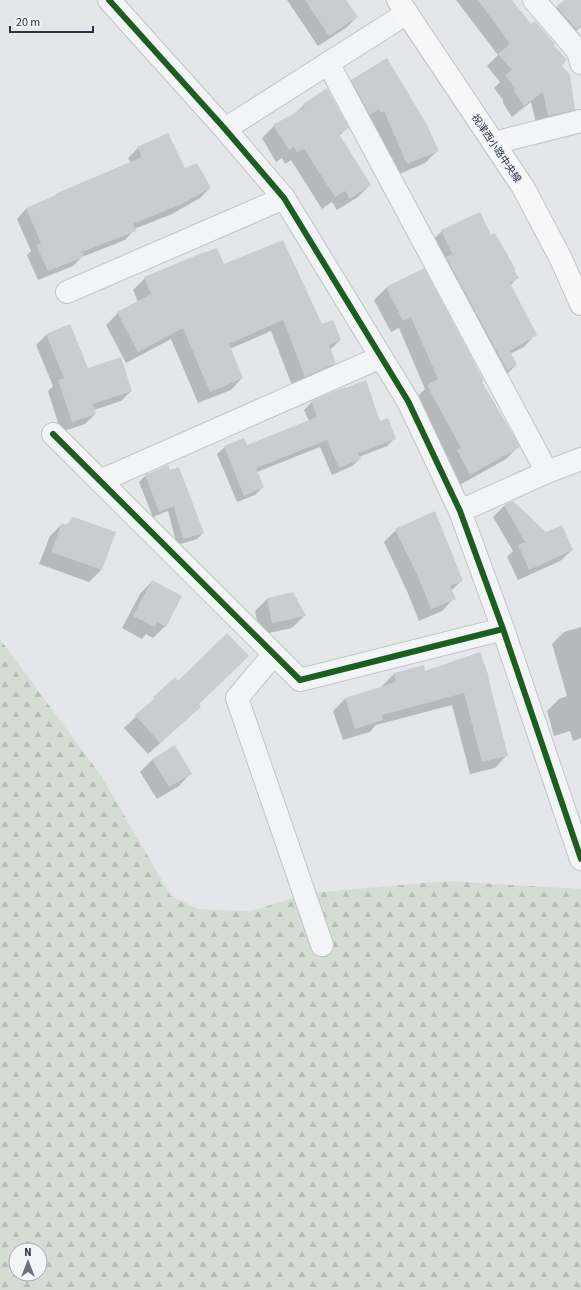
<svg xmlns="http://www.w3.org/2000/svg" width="581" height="1290" font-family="'Source Sans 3','Noto Sans JP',sans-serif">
	<defs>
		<pattern id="forest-firs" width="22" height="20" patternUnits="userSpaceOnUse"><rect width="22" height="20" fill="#d4ddd4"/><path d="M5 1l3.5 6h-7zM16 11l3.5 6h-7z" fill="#b6beb7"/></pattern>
	</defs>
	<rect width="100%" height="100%" fill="#e4e6e9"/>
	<path fill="url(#forest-firs)" fill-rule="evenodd" d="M0,639L102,777L171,896L198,909L251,911L310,893L447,881L581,889V1290H0ZM16,1250H40V1274H16Z"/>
	<path fill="#0003" d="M287,0H345L357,17L346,28L318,46Z
		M456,0H511L530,25L552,45L560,66L573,109L562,121L537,127L531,102L512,117L503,103V100L494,88L500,82L487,66L498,55Z
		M566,0H581V27L569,35L550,13Z
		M352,80L437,151L425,163L395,176L339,92Z
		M304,105L347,128L339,136L370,185L358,197L337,210L332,202L322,209L291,160L285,164L282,158L276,162L262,138L274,126L294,114Z
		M138,148L185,170L210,188L200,198L172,214L134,229V230L125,240L82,257L73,266L38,280L27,255L31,251L17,219L26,209L53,197L56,195L131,163L128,158Z
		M442,231L491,236L515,269L513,271L517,278L510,286L535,335L524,347L510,354L516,365L504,377L430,242Z
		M223,266L322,326L340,340L330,350L335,363L323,375L293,388L271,331L230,349L242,378L231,390L198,403L171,339L126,363L106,325L118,313L138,302L133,290L145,278Z
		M423,270L481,383L518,447L506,459L458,486L446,462L449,459L416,398L425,389L399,328L391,332L374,300L386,288Z
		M70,325L88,370L131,391L121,401L94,410L95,414L85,424L61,432L48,391L53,386L36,345L46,335Z
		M312,402L380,423L394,439L387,446L359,457L360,459L352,466L332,475L320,447L257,472L263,487L255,495L237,502L217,454L225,447L246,446L309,421L304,410Z
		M167,466L203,533L197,539L177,545L168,511L153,517L139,482L145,476Z
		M513,502L546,534L572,550L560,561L518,580L507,557L513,551L493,517L504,506Z
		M73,518L101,570L89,582L39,564L50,536L62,524L66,525Z
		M396,530L462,580L451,591L454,598L442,611L419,621L407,591L384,542Z
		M152,581L165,626L153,638L146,634L142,639L122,628L140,594Z
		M293,593L304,616L292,628L260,635L255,611L267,599Z
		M581,627V738L573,741L570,731L554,736L547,711L559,699L567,696L552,644L564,632Z
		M480,653L507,755L495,768L470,774L452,705L376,725L370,732L343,740L333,711L345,699L383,688L382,686L394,674L424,672Z
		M175,679L198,704L188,718L148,754L124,728Z
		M152,760L191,773L179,786L157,799L140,772Z"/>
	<path fill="#cacdd0" d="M305,0H346L358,17L329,36Z
		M478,0H512L531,24L535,21L555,44L553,45L567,59L562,66L570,75L575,110L548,116L543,92L524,106L514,91L515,88L505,75L512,70L498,54L510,44Z
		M565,0H581V26L576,29L556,6Z
		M387,58L426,123L439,151L407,164L384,111L381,113L379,109L370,115L351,80Z
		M327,88L349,128L339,134L371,185L350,199L345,191L335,197L304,149L297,152L294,147L289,150L273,125L305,107L303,104Z
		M168,133L185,168L197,163L211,188L182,204L133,224L136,231L82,252L84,257L48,271L36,245L41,243L26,208L56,195L55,194L142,157L137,147Z
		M480,212L491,235L495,233L516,270H514L519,278L510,283L537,335L510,351L517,365L507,370L446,257L452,254L441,230Z
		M283,240L322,324L333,320L341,340L329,345L336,363L305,377L283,320L229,344L243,378L210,392L183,328L138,352L117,312L151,294L144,277L197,255L217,248L224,264Z
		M424,268L484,381L482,382L504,419L520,447L470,475L457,450L461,448L427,385L438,379L411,317L403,321L386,287Z
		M70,324L88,368L121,357L132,391L93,404L96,414L72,422L58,380L64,378L46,334Z
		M366,380L380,421L388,418L396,439L358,453L361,459L339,468L327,440L256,468L264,487L244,496L224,446L244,438L247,445L317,417L311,401L345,387V388Z
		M168,465L170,470L179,467L204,533L183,539L174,506L159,512L145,475Z
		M513,501L546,532L562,525L573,550L529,570L518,545L525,542L504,505Z
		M435,511L463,581L450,586L456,599L431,609L419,579L395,529Z
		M73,517L116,532L102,570L51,552L62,523L67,525Z
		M152,580L182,596L166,627L157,622L155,627L133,616Z
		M293,592L306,616L272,623L267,598Z
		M227,633L249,656L199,704L201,707L160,743L135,715L155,698L153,697L175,677L178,681Z
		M480,652L489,677H488L508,756L482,762L464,693L382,715L383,720L355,729L345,698L396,682L394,673L424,665L425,671Z
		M175,745L192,774L169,787L152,759Z"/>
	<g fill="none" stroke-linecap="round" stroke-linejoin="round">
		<g stroke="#c2c4c7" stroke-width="24">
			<path id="minor" d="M109,0L225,129L284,198L408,401L460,511L503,629L581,859
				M534,0L578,51L581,63
				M328,63L547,472L460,511
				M225,129L407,13
				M494,143L581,121
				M67,292L284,198
				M53,434L300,680L503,629
				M547,472L581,459
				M100,481L381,357
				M274,654L237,698L322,945"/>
		</g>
		<g stroke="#c0c3c7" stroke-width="24">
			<path id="major" d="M398,0L523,187L561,259L581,304"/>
		</g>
		<use href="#minor" stroke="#f3f4f6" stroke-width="22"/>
		<use href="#major" stroke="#f7f7f7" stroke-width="22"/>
		<g stroke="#f2f4f8" stroke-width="8">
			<path id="cycleway" d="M109,0L225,129L284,198L408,401L460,511L503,629L581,859
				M53,434L300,680L503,629"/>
		</g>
		<use href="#cycleway" stroke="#1b5e20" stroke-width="6"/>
	</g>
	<g text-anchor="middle" stroke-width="3.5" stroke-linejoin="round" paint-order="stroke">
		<g font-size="10" fill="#283145" stroke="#f2f4f8">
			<text transform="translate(497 148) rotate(56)" y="4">祝津西小路中央線</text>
		</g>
	</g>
	<g transform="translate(28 1262)"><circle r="19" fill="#f2f4f8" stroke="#a1a6b0"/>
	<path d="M0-3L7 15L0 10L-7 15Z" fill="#6a707e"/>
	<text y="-6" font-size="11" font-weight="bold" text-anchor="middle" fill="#283145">N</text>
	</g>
	<path d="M10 26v6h83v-6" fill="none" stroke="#283145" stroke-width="2"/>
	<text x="16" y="26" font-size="12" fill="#283145" stroke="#f2f4f8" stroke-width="3" paint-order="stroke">20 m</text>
</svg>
